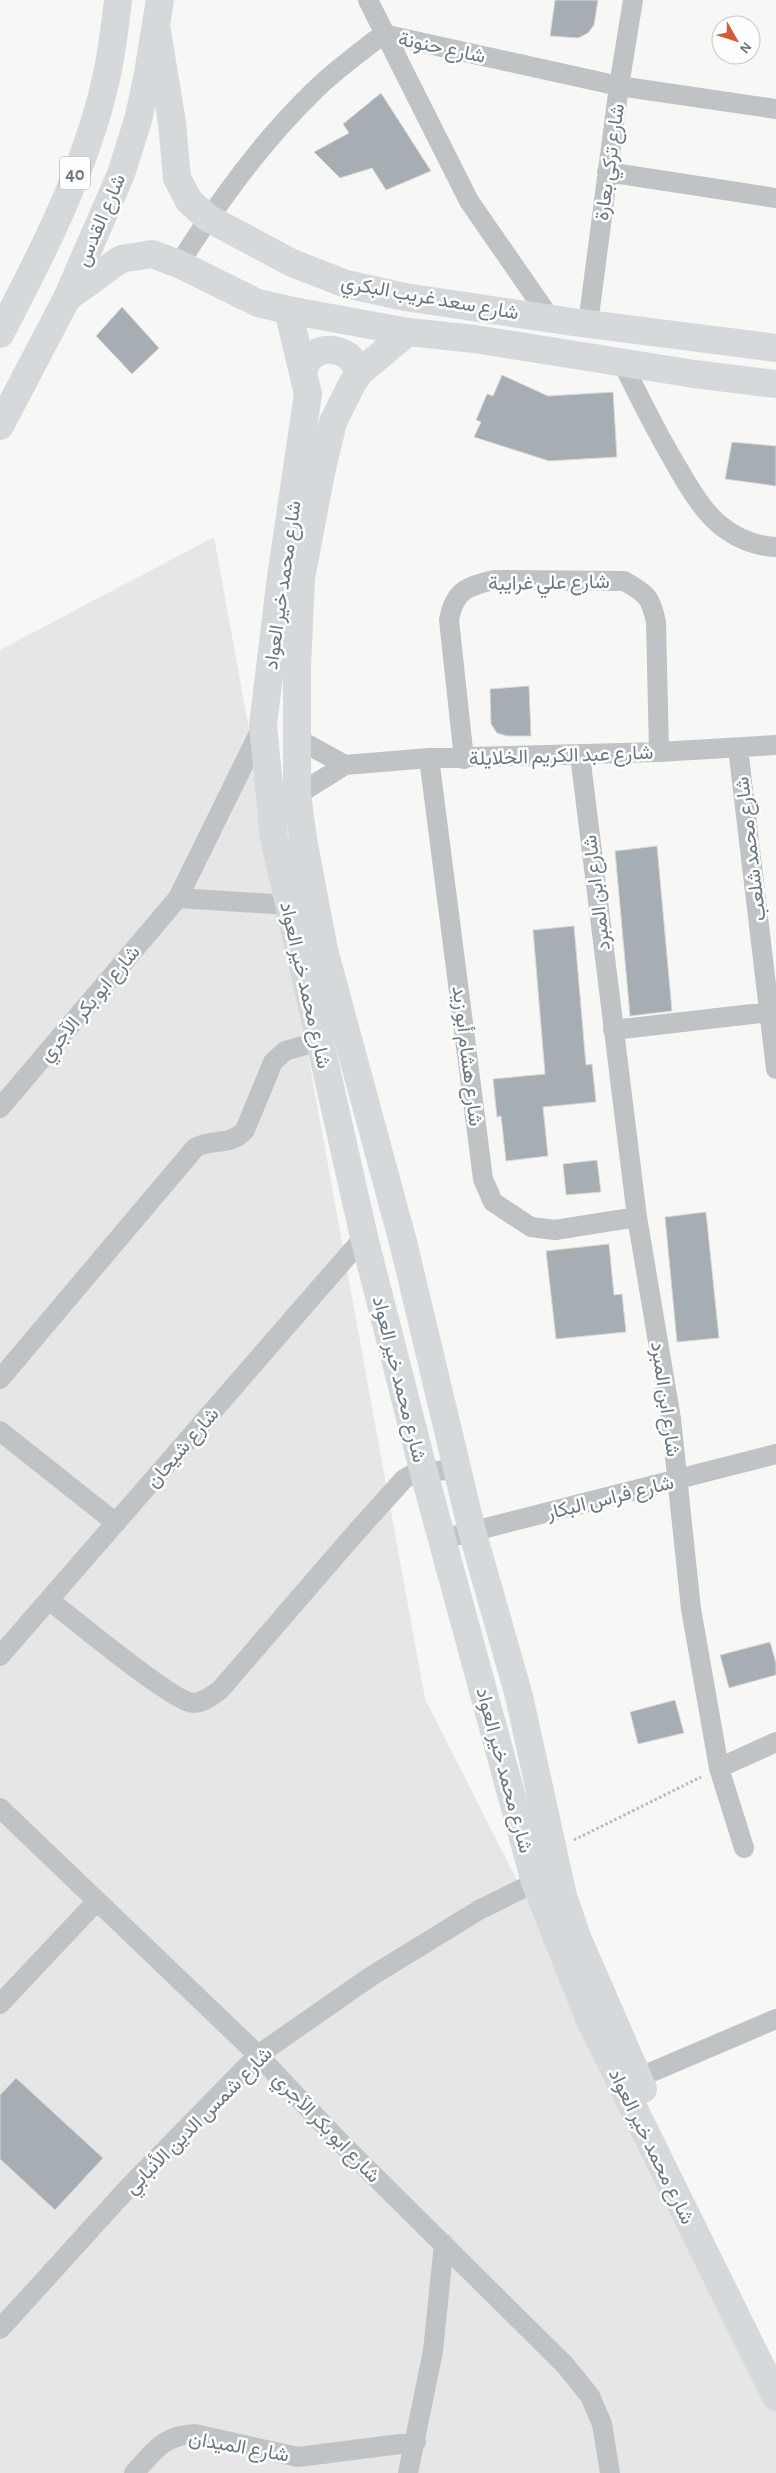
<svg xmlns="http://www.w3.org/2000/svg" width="776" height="2473" font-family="'Alegreya Sans',Vazirmatn,sans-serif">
	<rect width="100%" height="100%" fill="#f7f7f5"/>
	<path fill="#e5e6e5" d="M214,537L425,1699L776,2391V2473H0V650Z"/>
	<path fill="#a7aeb3" stroke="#d9d9d7" d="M555,0H598L594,25L588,33L578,38L550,36Z
		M381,93L431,171L386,190L372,168L340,178L314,152L349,133L343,124Z
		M122,307L159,348L132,374L96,336Z
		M502,375L548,396L613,392L617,457L549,461L474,437L481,422L476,420L487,394L493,396Z
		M732,442L776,446V486L725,479Z
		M529,686L531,736H507L497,733L491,724L490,689Z
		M657,846L672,1011L630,1016L615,851Z
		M574,926L586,1065L592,1064L596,1102L543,1107L548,1156L506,1161L501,1116L497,1117L493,1079L545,1074L533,930Z
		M597,1160L601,1192L566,1195L563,1164Z
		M706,1212L719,1338L677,1342L665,1217Z
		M609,1244L614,1295L622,1294L626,1332L556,1339L546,1251Z
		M770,1642L776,1663V1675L729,1688L720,1655Z
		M675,1700L684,1733L638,1744L630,1712Z
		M16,2078L103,2158L55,2210L0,2159V2095Z"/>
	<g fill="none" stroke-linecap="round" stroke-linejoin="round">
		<path stroke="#b9bcbe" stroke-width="3" stroke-dasharray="2.5 2.5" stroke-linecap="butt" d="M574,1840L701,1777"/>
		<path stroke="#bfc3c6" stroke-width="20" d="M368,0L469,201L550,318
			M607,172L776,198
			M179,264C218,202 262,141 315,90C336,69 361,52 383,34L619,86L776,109
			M588,324L619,86L633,0
			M622,362C640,399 658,435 679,470C690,489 703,511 720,525C736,538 756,546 776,547
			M296,738L345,765
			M738,748L776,1069
			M580,755L637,1217L671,1419L691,1609L719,1768L744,1848
			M429,758L483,1179L493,1202L531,1227L555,1230L637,1217
			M464,759L449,620C454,591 467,586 494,580L624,581C646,593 651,597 656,622L659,752
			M297,795L345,765L429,758L659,752L776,745
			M178,898L288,905
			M613,1030L769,1012
			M0,1108L178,898L263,725
			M0,1379L195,1148C211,1138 231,1147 245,1130L273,1062L285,1051L319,1041
			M0,1431L116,1523
			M443,1539L776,1454
			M49,1600C71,1617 173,1702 193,1703C203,1703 212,1696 220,1690L351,1538L404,1479L415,1473L458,1469
			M0,1656L364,1237
			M719,1768L776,1742
			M0,1808L258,2055L341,2143L565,2365L590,2396L602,2424L610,2473
			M0,2004L96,1902
			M626,2083L776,2019
			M0,2329L128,2188L258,2055L370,1977L479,1910L546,1877
			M134,2473C154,2452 163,2435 195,2434L298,2457L416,2442
			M408,2473L433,2351L444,2244"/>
		<path stroke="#d5d9dc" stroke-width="28" d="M157,31L172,123L177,178L189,201L208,218L292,263L346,284L405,297L573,322L776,348
			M67,298L121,259L152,254L179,264L258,303L288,310L408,332L475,339L694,374L776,384
			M288,310L308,394L281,577L263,725L274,838L364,1237L424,1473L535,1882L589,2018L776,2397
			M408,332L360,372L352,384L333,422L321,473L301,578L297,668V795L303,839L324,950L403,1242L472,1531L519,1696L563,1896L577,1937L643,2089
			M304,370C308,350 331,344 348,356C353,360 356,367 360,372"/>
		<path stroke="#d5d9dc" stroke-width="28" d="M0,334C42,254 86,168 106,79C112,53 115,26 118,0
			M0,426L67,298L121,174L138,120L147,79L160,0"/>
	</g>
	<g text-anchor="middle" stroke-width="5" stroke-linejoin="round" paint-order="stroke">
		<rect fill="#fff" stroke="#97a0a8" stroke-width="1" x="60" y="156.5" width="30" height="33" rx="4"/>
		<g font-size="19" font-weight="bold" fill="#6a7882">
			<text x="75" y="180">40</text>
		</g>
		<g font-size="20" fill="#6a7882" stroke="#fff">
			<text transform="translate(442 47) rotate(12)" y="7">شارع حنونة</text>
			<text transform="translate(609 162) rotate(-82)" y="7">شارع تركي بعارة</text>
			<text transform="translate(100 220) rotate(-67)" y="7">شارع القدس</text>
			<text transform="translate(430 297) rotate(10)" y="7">شارع سعد غريب البكري</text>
			<text transform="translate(549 582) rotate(-1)" y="7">شارع علي غرايبة</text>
			<text transform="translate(282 585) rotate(-82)" y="7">شارع محمد خير العواد</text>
			<text transform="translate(561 755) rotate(-2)" y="7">شارع عبد الكريم الخلايلة</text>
			<text transform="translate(750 849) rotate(-97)" y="7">شارع محمد شلعب</text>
			<text transform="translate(596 893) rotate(-97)" y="7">شارع ابن المبرد</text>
			<text transform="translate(306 985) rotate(77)" y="7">شارع محمد خير العواد</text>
			<text transform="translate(89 1003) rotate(-50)" y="7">شارع ابو بكر الآجري</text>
			<text transform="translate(468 1056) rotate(83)" y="7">شارع هشام أبو زيد</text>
			<text transform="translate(400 1379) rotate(76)" y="7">شارع محمد خير العواد</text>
			<text transform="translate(666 1399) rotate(82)" y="7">شارع ابن المبرد</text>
			<text transform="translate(182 1447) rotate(-49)" y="7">شارع شيحان</text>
			<text transform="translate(610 1497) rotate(-14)" y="7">شارع فراس البكار</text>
			<text transform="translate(505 1770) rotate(75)" y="7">شارع محمد خير العواد</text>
			<text transform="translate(198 2120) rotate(-45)" y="7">شارع شمس الدين الأنبابي</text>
			<text transform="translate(327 2127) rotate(46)" y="7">شارع ابو بكر الآجري</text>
			<text transform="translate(652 2146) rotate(64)" y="7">شارع محمد خير العواد</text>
			<text transform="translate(239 2446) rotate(10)" y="7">شارع الميدان</text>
		</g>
	</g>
	<g transform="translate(736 40) rotate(129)"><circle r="24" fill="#ffffff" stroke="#c3c9cd"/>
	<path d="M0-4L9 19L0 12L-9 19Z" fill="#d05e3d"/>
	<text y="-8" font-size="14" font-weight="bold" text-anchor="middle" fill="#6a7882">N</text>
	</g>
</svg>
